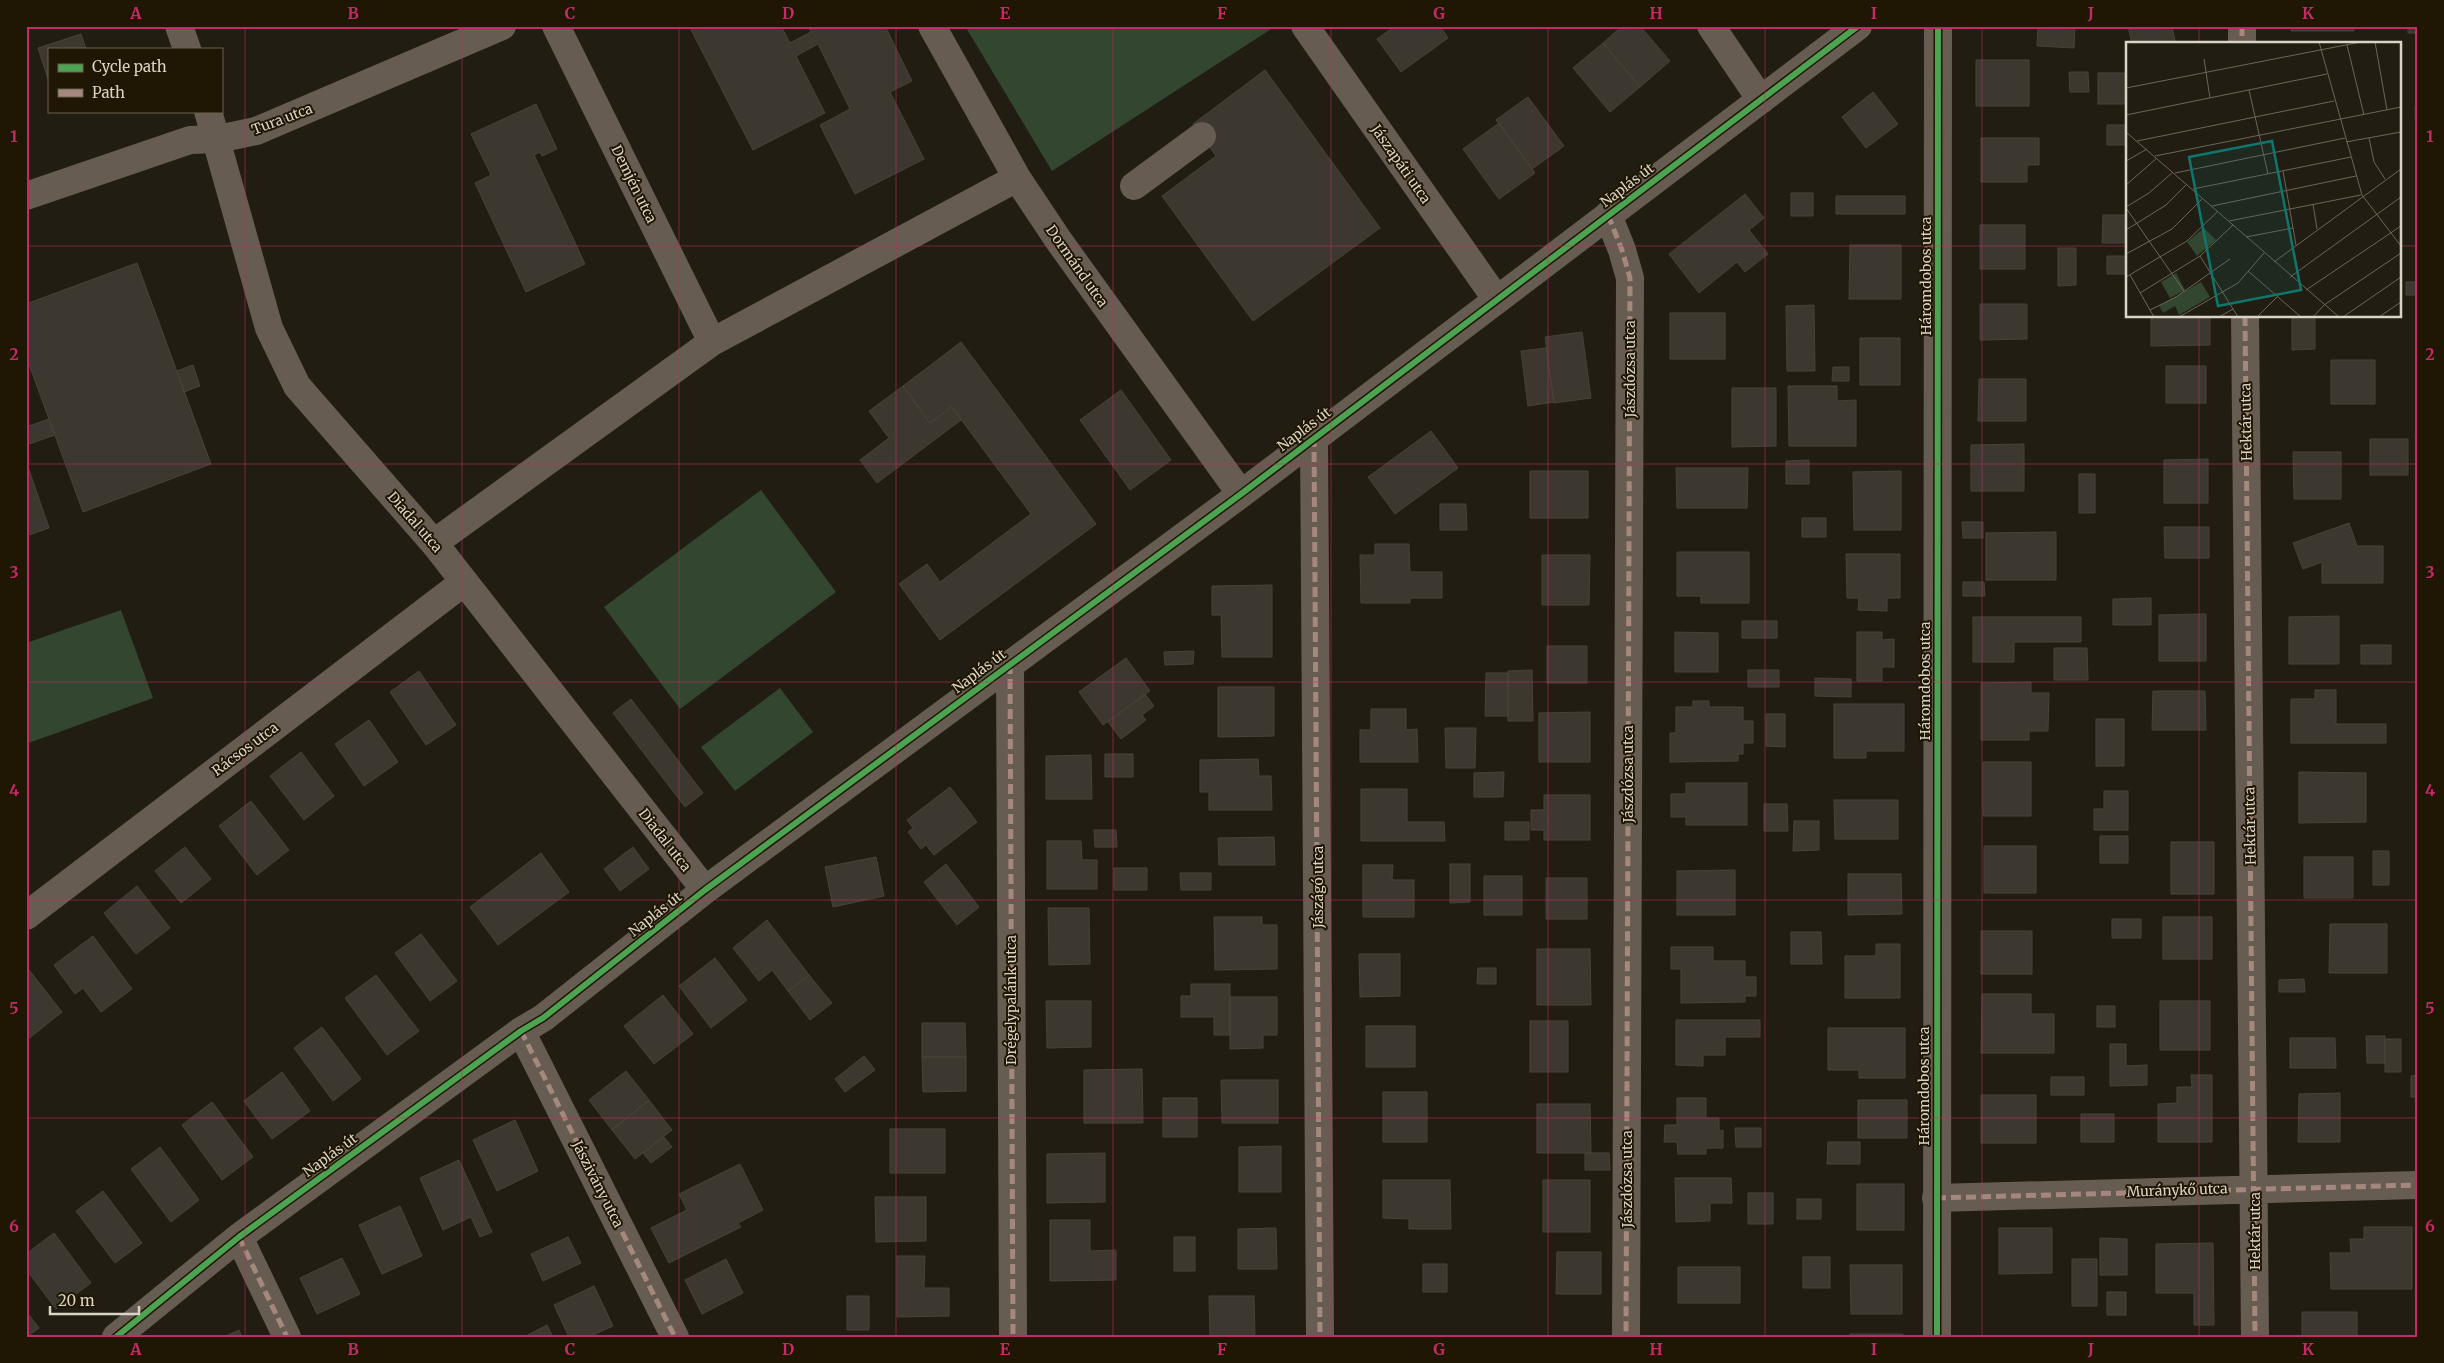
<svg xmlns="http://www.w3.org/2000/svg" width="2444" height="1363" font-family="Merriweather,serif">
	<rect width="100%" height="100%" fill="#221d12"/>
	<path fill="#324630" d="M965,26H1276L1052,171Z
		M761,490L836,592L680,709L604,607Z
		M121,610L153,698L26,744V643Z
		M780,688L813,732L735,791L701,747Z"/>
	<path fill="#3c3830" stroke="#484339" d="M689,26H781L790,43L811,32L808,26H885L912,81L890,92L924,159L855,194L820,125L850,109L818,44L796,56L825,113L753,150Z
		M1395,26H1440L1448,38L1401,72L1377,39Z
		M1622,26H1640L1670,61L1640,87L1603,43Z
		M2038,26H2075L2074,48L2037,46Z
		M2128,26H2172L2175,41L2165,44H2132Z
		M2291,26H2354V31H2291Z
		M2408,26H2418V33H2408Z
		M81,34L86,49H49V82L38,48Z
		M1603,43L1640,87L1610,112L1573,68Z
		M1976,60H2029V106H1976Z
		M1265,70L1380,228L1253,321L1162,196L1216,156L1193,124Z
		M2069,72H2088L2089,92H2070Z
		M2098,73H2125L2126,104H2098Z
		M2125,85H2128V104H2126Z
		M1873,92L1898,124L1866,148L1842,117Z
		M1528,97L1564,146L1532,169L1496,120Z
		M536,104L557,149L542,156L540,152L534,155L585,264L526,292L475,183L491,175L471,134Z
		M2415,107H2418V141H2416Z
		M1499,123L1535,173L1499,199L1463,149Z
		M2107,125H2128V145H2107Z
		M1981,138H2039V165H2027V182H1981Z
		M1791,193H1813V216H1791Z
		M1745,194L1764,218L1749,230L1768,254L1745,272L1737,262L1699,293L1669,254Z
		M1836,196H1905V214H1836Z
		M2103,215H2128V243H2102Z
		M1980,225H2025V269H1980Z
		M1850,245H1901V299H1849Z
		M2058,248H2076V285L2058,286Z
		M2107,256H2128V274H2107Z
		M137,263L211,464L83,512L26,356V304Z
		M2406,282H2418V295H2406Z
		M1980,304H2027V339L1980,340Z
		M1814,305L1815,371H1787L1786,306Z
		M1670,313H1725V359H1670Z
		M2151,316H2210V345L2151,346Z
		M2292,316H2315V349L2292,350Z
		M1582,332L1591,398L1554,403L1545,337Z
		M1860,338H1900V385H1860Z
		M961,342L1096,524L940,640L899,584L927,564L940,582L1031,514L952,407L930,423L903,386Z
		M1546,348L1554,402L1528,406L1521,351Z
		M2331,360H2375V404H2331Z
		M193,365L200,386L184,392L177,371Z
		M2166,366H2206V403H2166Z
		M1833,367H1849V381H1832Z
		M1979,379H2026V421H1978Z
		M903,386L930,423L952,407L961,420L877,483L860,460L889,438L869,411Z
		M1788,386H1837V401L1856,400V446H1789Z
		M1732,388H1776V446L1732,447Z
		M1121,390L1171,460L1130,490L1080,420Z
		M49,419L55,435L26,445V427Z
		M1431,431L1458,468L1395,514L1368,477Z
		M2370,439H2408V475H2370Z
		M2024,444V491H1971V445Z
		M2293,452H2341V499H2294Z
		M2208,459V503H2164V460Z
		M1809,460V484H1786V461Z
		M26,461L49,528L26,536Z
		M1676,468H1748L1747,508H1677Z
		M1530,471H1588V518H1530Z
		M1901,471V530H1854L1853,472Z
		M2079,474H2095V513H2079Z
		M1440,504H1466L1467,530H1440Z
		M1802,518H1826V537H1802Z
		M1962,522H1983V538H1963Z
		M2349,523L2357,546H2383V583H2322V562L2303,569L2293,543Z
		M2164,527H2209V558H2165Z
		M2056,532V580H1986V533Z
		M1375,544H1409L1410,572H1442V598H1410V603H1361L1360,555H1375Z
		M1677,552H1749V603H1701V596H1677Z
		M1846,554H1900V598H1887V611L1858,610L1859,598H1847Z
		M1542,555H1590L1589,605H1542Z
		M1963,582H1984L1985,596H1963Z
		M1272,585V657H1222L1221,615H1212V586Z
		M2151,598V625H2113V599Z
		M2206,614V661H2159V615Z
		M2339,616V664H2289V617Z
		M1973,617H2081V642H2014V662H1973Z
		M1742,621H1777V638H1742Z
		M1675,632L1718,633V672H1675Z
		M1857,632H1882V640L1894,639V667H1882V681H1857Z
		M2361,645H2391V664H2361Z
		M1547,646H1587V683H1547Z
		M2054,648H2087L2088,680H2054Z
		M1194,651L1193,664L1165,665L1164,652Z
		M1126,658L1150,691L1103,725L1079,692Z
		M1532,670L1533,721H1508V671Z
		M1748,670H1779V687H1748Z
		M419,671L456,725L426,745L390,692Z
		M1486,673H1508V716H1485Z
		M1815,678L1851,679V697L1815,696Z
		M2031,682V693H2049L2048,731H2029V740H1981V683Z
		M1218,687H1274V736L1218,737Z
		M2315,690H2336V724H2386V743H2291V699H2315Z
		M2153,691H2205L2206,730H2152Z
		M1145,694L1154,706L1142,715L1146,720L1121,739L1108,722Z
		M631,699L703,793L685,807L613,713Z
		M1693,701H1709V707H1743V721H1753V743H1743V754H1738V761L1670,762V733H1676V707H1693Z
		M1834,704H1904V751H1866V758H1834Z
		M1371,709H1406V730L1417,729L1418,762H1360V730H1371Z
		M1590,712V762H1539V713Z
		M1766,714H1785V747L1766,746Z
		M2096,719H2124V766H2096Z
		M369,720L398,762L364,786L335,744Z
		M1445,728H1476L1475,768H1446Z
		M301,752L334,796L304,820L270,776Z
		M1105,754H1133V777H1105Z
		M1091,755L1092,799H1046V756Z
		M1258,759L1259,776H1271L1272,810H1209V792H1200V760Z
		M1983,762H2031V816H1983Z
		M1504,772L1503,797H1474V773Z
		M2299,772L2366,773V822L2299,823Z
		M1686,783H1747V825H1686V817H1671V794H1686Z
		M950,787L977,822L934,855L926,845L921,849L908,832L913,828L907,820Z
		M1361,789H1407V822H1444L1445,841H1361Z
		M2104,791H2128V830H2094V809H2104Z
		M1544,795H1590V840H1544V830H1531V810H1544Z
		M1834,800H1898V839H1835Z
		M251,801L289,850L257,875L219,826Z
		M1764,804H1787L1788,831H1764Z
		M1794,821H1819V850L1793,851Z
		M1505,822H1529V840H1505Z
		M1094,830H1116L1117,847H1095Z
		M2100,836H2128V863H2100Z
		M1274,837L1275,865H1219L1218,838Z
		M1047,841H1081L1082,860H1097V889H1047Z
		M2171,842H2214V894H2171Z
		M1984,846H2036V893H1984Z
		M185,847L211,879L181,903L155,871Z
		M633,847L649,869L620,891L604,869Z
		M2373,851H2389V885H2373Z
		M541,853L569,892L498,945L470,907Z
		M876,857L884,896L833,907L825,867Z
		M2304,857H2353V898H2304Z
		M946,864L979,907L957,925L924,882Z
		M1450,864H1470V902L1450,903Z
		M1363,865H1393L1392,880H1414V917H1363Z
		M1114,868H1147V890H1114Z
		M1735,870V915H1677V871Z
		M1180,873H1211V890H1181Z
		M1848,874H1901L1902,914L1848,915Z
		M1484,876H1522V915H1484Z
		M1546,878H1587V919H1546Z
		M137,886L170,928L136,954L104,913Z
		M1048,908H1089L1090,964L1049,965Z
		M1214,917H1262V925H1277V969L1215,970Z
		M2163,917H2212V959H2163Z
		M2112,919H2141V938H2112Z
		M767,920L809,975L788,991L772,970L759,981L733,948Z
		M2330,924H2387V973H2329Z
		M1981,931H2032V974H1981Z
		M1791,932H1821L1822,964H1791Z
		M421,934L457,981L430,1001L395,953Z
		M93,936L132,989L101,1012L83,988L75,994L54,965Z
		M1876,944H1900V998H1845V956H1876Z
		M1671,947H1713V961H1745V977H1756V996H1745V1002L1681,1003V969H1671Z
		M1537,949H1590L1591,1005H1537Z
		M1359,954H1400V996L1360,997Z
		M715,958L747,1000L711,1028L679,986Z
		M1478,968H1496V984H1477Z
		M29,970L62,1012L27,1040L26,972Z
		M376,975L419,1031L387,1055L345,998Z
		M809,975L832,1003L810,1020L788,991Z
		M2304,979L2305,992H2279V980Z
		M1191,984H1230V1035H1214V1017H1181V996H1191Z
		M1982,994H2031V1014H2054V1053H1981Z
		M663,995L693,1034L654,1064L624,1026Z
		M1230,997H1277V1035H1263V1048L1230,1049Z
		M1046,1001H1091V1047L1047,1048Z
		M2160,1001H2210V1050H2160Z
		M2097,1006H2115V1027H2097Z
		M1676,1020H1760V1037H1725V1055H1703V1066L1676,1065Z
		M1530,1021H1568V1072H1530Z
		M922,1023H965L966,1057H922Z
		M1366,1026H1415V1067H1366Z
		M322,1027L361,1079L333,1101L294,1048Z
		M1828,1028H1905V1078H1859V1070H1828Z
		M2366,1036H2385V1063H2367Z
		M2290,1038H2335L2336,1068H2290Z
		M2385,1039H2401V1072H2385Z
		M2110,1044H2126V1066L2147,1065V1085L2110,1086Z
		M864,1056L875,1070L845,1092L835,1079Z
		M922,1057H966V1091L923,1092Z
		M1142,1069L1143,1123H1084V1070Z
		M626,1071L649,1100L612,1130L589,1100Z
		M282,1072L310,1111L272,1139L244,1101Z
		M2191,1075H2212V1142H2158V1104L2177,1103V1087H2192Z
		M2418,1075V1097H2411V1076Z
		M2051,1077H2084V1095H2051Z
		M1221,1080H1278V1123H1222Z
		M1383,1092H1427V1142H1383Z
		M2340,1093V1142H2298L2299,1094Z
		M1981,1095H2036V1143H1981Z
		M1163,1098H1197V1137H1163Z
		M1677,1098H1706V1118H1719V1131L1723,1130V1148H1706V1154H1678L1677,1142H1664L1665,1125H1677Z
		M649,1100L672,1130L635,1159L612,1130Z
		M1858,1100H1907V1138H1858Z
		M212,1102L253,1157L222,1180L182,1125Z
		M1537,1104H1590L1591,1153H1537Z
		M2081,1114H2114V1142H2081Z
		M515,1120L538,1171L497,1191L473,1140Z
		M1735,1128H1761V1147H1736Z
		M890,1129H945V1173H890Z
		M664,1137L672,1147L651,1163L643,1153Z
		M1828,1142H1860V1164H1827Z
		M1281,1146V1192H1239V1147Z
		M160,1147L199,1200L171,1222L131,1169Z
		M1105,1153V1202L1047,1203V1154Z
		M1585,1153H1609L1610,1170H1585Z
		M459,1160L492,1232L480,1237L471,1217L443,1230L420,1178Z
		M740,1164L763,1210L738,1223L741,1227L669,1263L651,1228L687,1210L679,1194Z
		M1675,1178H1731L1732,1203H1710V1221L1676,1222Z
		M1383,1180H1450L1451,1229H1409V1219L1383,1218Z
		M1543,1180H1590V1232H1543Z
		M1857,1184H1904V1230H1857Z
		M103,1191L142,1243L115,1263L76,1211Z
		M1748,1193H1773V1224H1748Z
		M875,1197H926V1241L876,1242Z
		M1797,1199H1821V1219H1797Z
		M400,1206L422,1256L382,1274L359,1225Z
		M1050,1220H1090V1251L1116,1250V1280L1050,1281Z
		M2364,1227H2412V1289H2331L2330,1253H2351L2350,1239H2364Z
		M1276,1228L1277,1269H1238V1229Z
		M1999,1228H2052V1273L1999,1274Z
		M54,1233L91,1283L56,1309L26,1269V1254Z
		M568,1237L581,1263L543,1281L531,1254Z
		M1174,1237H1195V1271H1174Z
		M2100,1238L2127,1239V1275H2100Z
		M2213,1243L2214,1325H2194V1293H2156V1244Z
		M1557,1252H1601V1294H1556Z
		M897,1256H925L924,1288H949V1316L897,1317Z
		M1803,1257H1830V1288H1803Z
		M342,1258L360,1294L317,1314L300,1278Z
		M726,1259L743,1293L702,1314L685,1280Z
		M2072,1259H2097V1306H2072Z
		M1423,1264H1447V1292H1423Z
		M1850,1265H1902V1314H1851Z
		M1678,1267H1740V1303H1678Z
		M594,1286L613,1326L589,1337H569L554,1305Z
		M2107,1292H2126V1315H2107Z
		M847,1296H869V1330H847Z
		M1209,1296H1254L1255,1337H1210Z
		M26,1311L39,1328L27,1337H26Z
		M2302,1312H2357V1337H2302Z
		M547,1325L553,1337H524Z
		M239,1330L242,1337H224Z
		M1850,1334H1903V1337H1850Z
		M1500,1336H1536V1337H1482Z"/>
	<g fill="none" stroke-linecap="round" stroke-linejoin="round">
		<path stroke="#675c52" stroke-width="28" d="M179,26L187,49
			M556,26L712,342
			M932,26L1017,178L1059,241L1241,494
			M1305,26L1497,300
			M1711,26L1761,100
			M2242,26V44
			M208,111L269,328L297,386L434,543L705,890
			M1134,186L1202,136
			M26,196L190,140L218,139L256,131L502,26
			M1608,215L1622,250L1630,278L1626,1337
			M2245,316L2255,1337
			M1314,437L1320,1337
			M434,543L712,342L1017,178
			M1010,664L1013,1337
			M26,916L464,582
			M521,1031L675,1337
			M1936,1198L2418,1185
			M239,1237L287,1337
			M116,1337L239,1237L521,1031L543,1018L705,890L1241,494L1858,26
			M1937,1337L1938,26"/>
		<path stroke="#a5887d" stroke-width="5" stroke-dasharray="10 5" stroke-linecap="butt" d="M2242,26V44
			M1608,215L1622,250L1630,278L1626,1337
			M2245,316L2255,1337
			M1314,437L1320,1337
			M1010,664L1013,1337
			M521,1031L675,1337
			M1936,1198L2418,1185
			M239,1237L287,1337"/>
		<g stroke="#1f1603" stroke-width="9">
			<path id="cycleway" d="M116,1337L239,1237L521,1031L543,1018L705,890L1241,494L1858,26
				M1937,1337L1938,26"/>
		</g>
		<use href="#cycleway" stroke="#4ca352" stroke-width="6"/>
	</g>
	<path fill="none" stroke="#c42b66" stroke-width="1" stroke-opacity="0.55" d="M245,26V1337M462,26V1337M679,26V1337M896,26V1337M1113,26V1337M1331,26V1337M1548,26V1337M1765,26V1337M1982,26V1337M2199,26V44M26,246H2128M2400,246H2418M2199,316V1337M26,464H2418M26,682H2418M26,900H2418M26,1118H2418"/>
	<g text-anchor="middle" stroke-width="4" stroke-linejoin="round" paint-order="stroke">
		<g font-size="14" fill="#dad4c7" stroke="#1f1603">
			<text transform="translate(282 119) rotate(-21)" y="5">Tura utca</text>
			<text transform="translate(1401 164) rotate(55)" y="5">Jászapáti utca</text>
			<text transform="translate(634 184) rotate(64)" y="5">Demjén utca</text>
			<text transform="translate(1627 185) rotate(-37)" y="5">Naplás út</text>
			<text transform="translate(1077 266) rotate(55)" y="5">Dormánd utca</text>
			<text transform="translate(1926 276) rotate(-90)" y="5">Háromdobos utca</text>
			<text transform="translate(1630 369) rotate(-90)" y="5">Jászdózsa utca</text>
			<text transform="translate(2246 422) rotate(-91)" y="5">Hektár utca</text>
			<text transform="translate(1304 429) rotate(-37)" y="5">Naplás út</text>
			<text transform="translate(415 522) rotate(49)" y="5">Diadal utca</text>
			<text transform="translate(979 671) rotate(-37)" y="5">Naplás út</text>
			<text transform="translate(1925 681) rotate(-90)" y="5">Háromdobos utca</text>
			<text transform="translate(245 749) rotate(-37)" y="5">Rácsos utca</text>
			<text transform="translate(1628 774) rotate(-90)" y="5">Jászdózsa utca</text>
			<text transform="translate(2250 826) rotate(-91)" y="5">Hektár utca</text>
			<text transform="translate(665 840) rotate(52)" y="5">Diadal utca</text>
			<text transform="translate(1318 887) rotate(-90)" y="5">Jászágó utca</text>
			<text transform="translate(655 914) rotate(-38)" y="5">Naplás út</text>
			<text transform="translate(1011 1000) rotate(-90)" y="5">Drégelypalánk utca</text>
			<text transform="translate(1924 1086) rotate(-90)" y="5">Háromdobos utca</text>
			<text transform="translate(330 1155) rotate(-36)" y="5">Naplás út</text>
			<text transform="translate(1627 1179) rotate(-90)" y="5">Jászdózsa utca</text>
			<text transform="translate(598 1184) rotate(63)" y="5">Jászivány utca</text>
			<text transform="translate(2177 1190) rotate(-2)" y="5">Muránykő utca</text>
			<text transform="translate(2255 1231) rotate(-90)" y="5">Hektár utca</text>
		</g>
	</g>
	<g transform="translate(2126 42)">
		<rect width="275" height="275" fill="#221d12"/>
		<path d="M78,186L90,198L71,214L61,200ZM50,231L59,248L44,256L35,240ZM75,240L84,255L53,273L49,264L37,271L33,264Z" fill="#324630"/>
		<path fill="none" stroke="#6c665a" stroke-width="1" d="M193,0L236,153L275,204M249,0L261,68M221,3L238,73M78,17L84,56M0,46L235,0M123,48L142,132M0,73L201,32M0,90L213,275M243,96L248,120L259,137M11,99L208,59M220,100L275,90M29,114L275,65M0,119L21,107M157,129L170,203M49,131L219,96M0,143L31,116M67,147L225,115M187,162L191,187M86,164L230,134M0,165L23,151L47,130M0,166L58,249M103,179L235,153M0,188L40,163L61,142M120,195L167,186M0,212L46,187L77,156M74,214L112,275M148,220L275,127M122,229L175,275M4,233L28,275M0,235L61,199L92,169M164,235L275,155M180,248L275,184M14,251L74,214L107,183M24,268L50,255L104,217M53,275L112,241L138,211M93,275L107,267M131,275L151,255M187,275L198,263L275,211M217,275L275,235M253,275L275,260"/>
		<path fill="#0f766e" fill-opacity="0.15" stroke="#0f766e" stroke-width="2.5" d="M146,99L175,248L92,264L63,115Z"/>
		<rect width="275" height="275" fill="none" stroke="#dad4c7" stroke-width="2.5"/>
	</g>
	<rect width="2444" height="1363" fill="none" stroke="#1f1603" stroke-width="55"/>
	<rect x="48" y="48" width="175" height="65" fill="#1f1603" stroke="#6a6251"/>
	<rect x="58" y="64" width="25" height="8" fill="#4ca352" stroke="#6a6251"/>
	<text x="92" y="72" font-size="15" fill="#dad4c7">Cycle path</text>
	<rect x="58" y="89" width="25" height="8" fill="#a5887d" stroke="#6a6251"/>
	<text x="92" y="98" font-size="15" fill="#dad4c7">Path</text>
	<path d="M50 1306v8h89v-8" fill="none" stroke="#dad4c7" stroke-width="2.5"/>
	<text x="58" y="1306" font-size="15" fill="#dad4c7" stroke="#1f1603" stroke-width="4" paint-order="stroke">20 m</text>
	<rect x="28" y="28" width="2388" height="1308" fill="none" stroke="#c42b66" stroke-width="2"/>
	<g font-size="16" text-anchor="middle" font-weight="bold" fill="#c42b66">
		<text x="136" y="19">A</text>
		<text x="353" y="19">B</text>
		<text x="570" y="19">C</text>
		<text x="788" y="19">D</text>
		<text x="1005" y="19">E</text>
		<text x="1222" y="19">F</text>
		<text x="1439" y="19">G</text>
		<text x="1656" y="19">H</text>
		<text x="1874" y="19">I</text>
		<text x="2091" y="19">J</text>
		<text x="2308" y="19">K</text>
		<text x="14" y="142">1</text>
		<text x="2430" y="142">1</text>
		<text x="14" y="360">2</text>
		<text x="2430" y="360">2</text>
		<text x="14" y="578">3</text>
		<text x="2430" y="578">3</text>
		<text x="14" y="796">4</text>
		<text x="2430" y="796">4</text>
		<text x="14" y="1014">5</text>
		<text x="2430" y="1014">5</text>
		<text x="14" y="1232">6</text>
		<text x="2430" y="1232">6</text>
		<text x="136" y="1355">A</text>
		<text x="353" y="1355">B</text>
		<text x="570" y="1355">C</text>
		<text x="788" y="1355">D</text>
		<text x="1005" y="1355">E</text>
		<text x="1222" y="1355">F</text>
		<text x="1439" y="1355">G</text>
		<text x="1656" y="1355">H</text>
		<text x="1874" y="1355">I</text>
		<text x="2091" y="1355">J</text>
		<text x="2308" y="1355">K</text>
	</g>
</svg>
